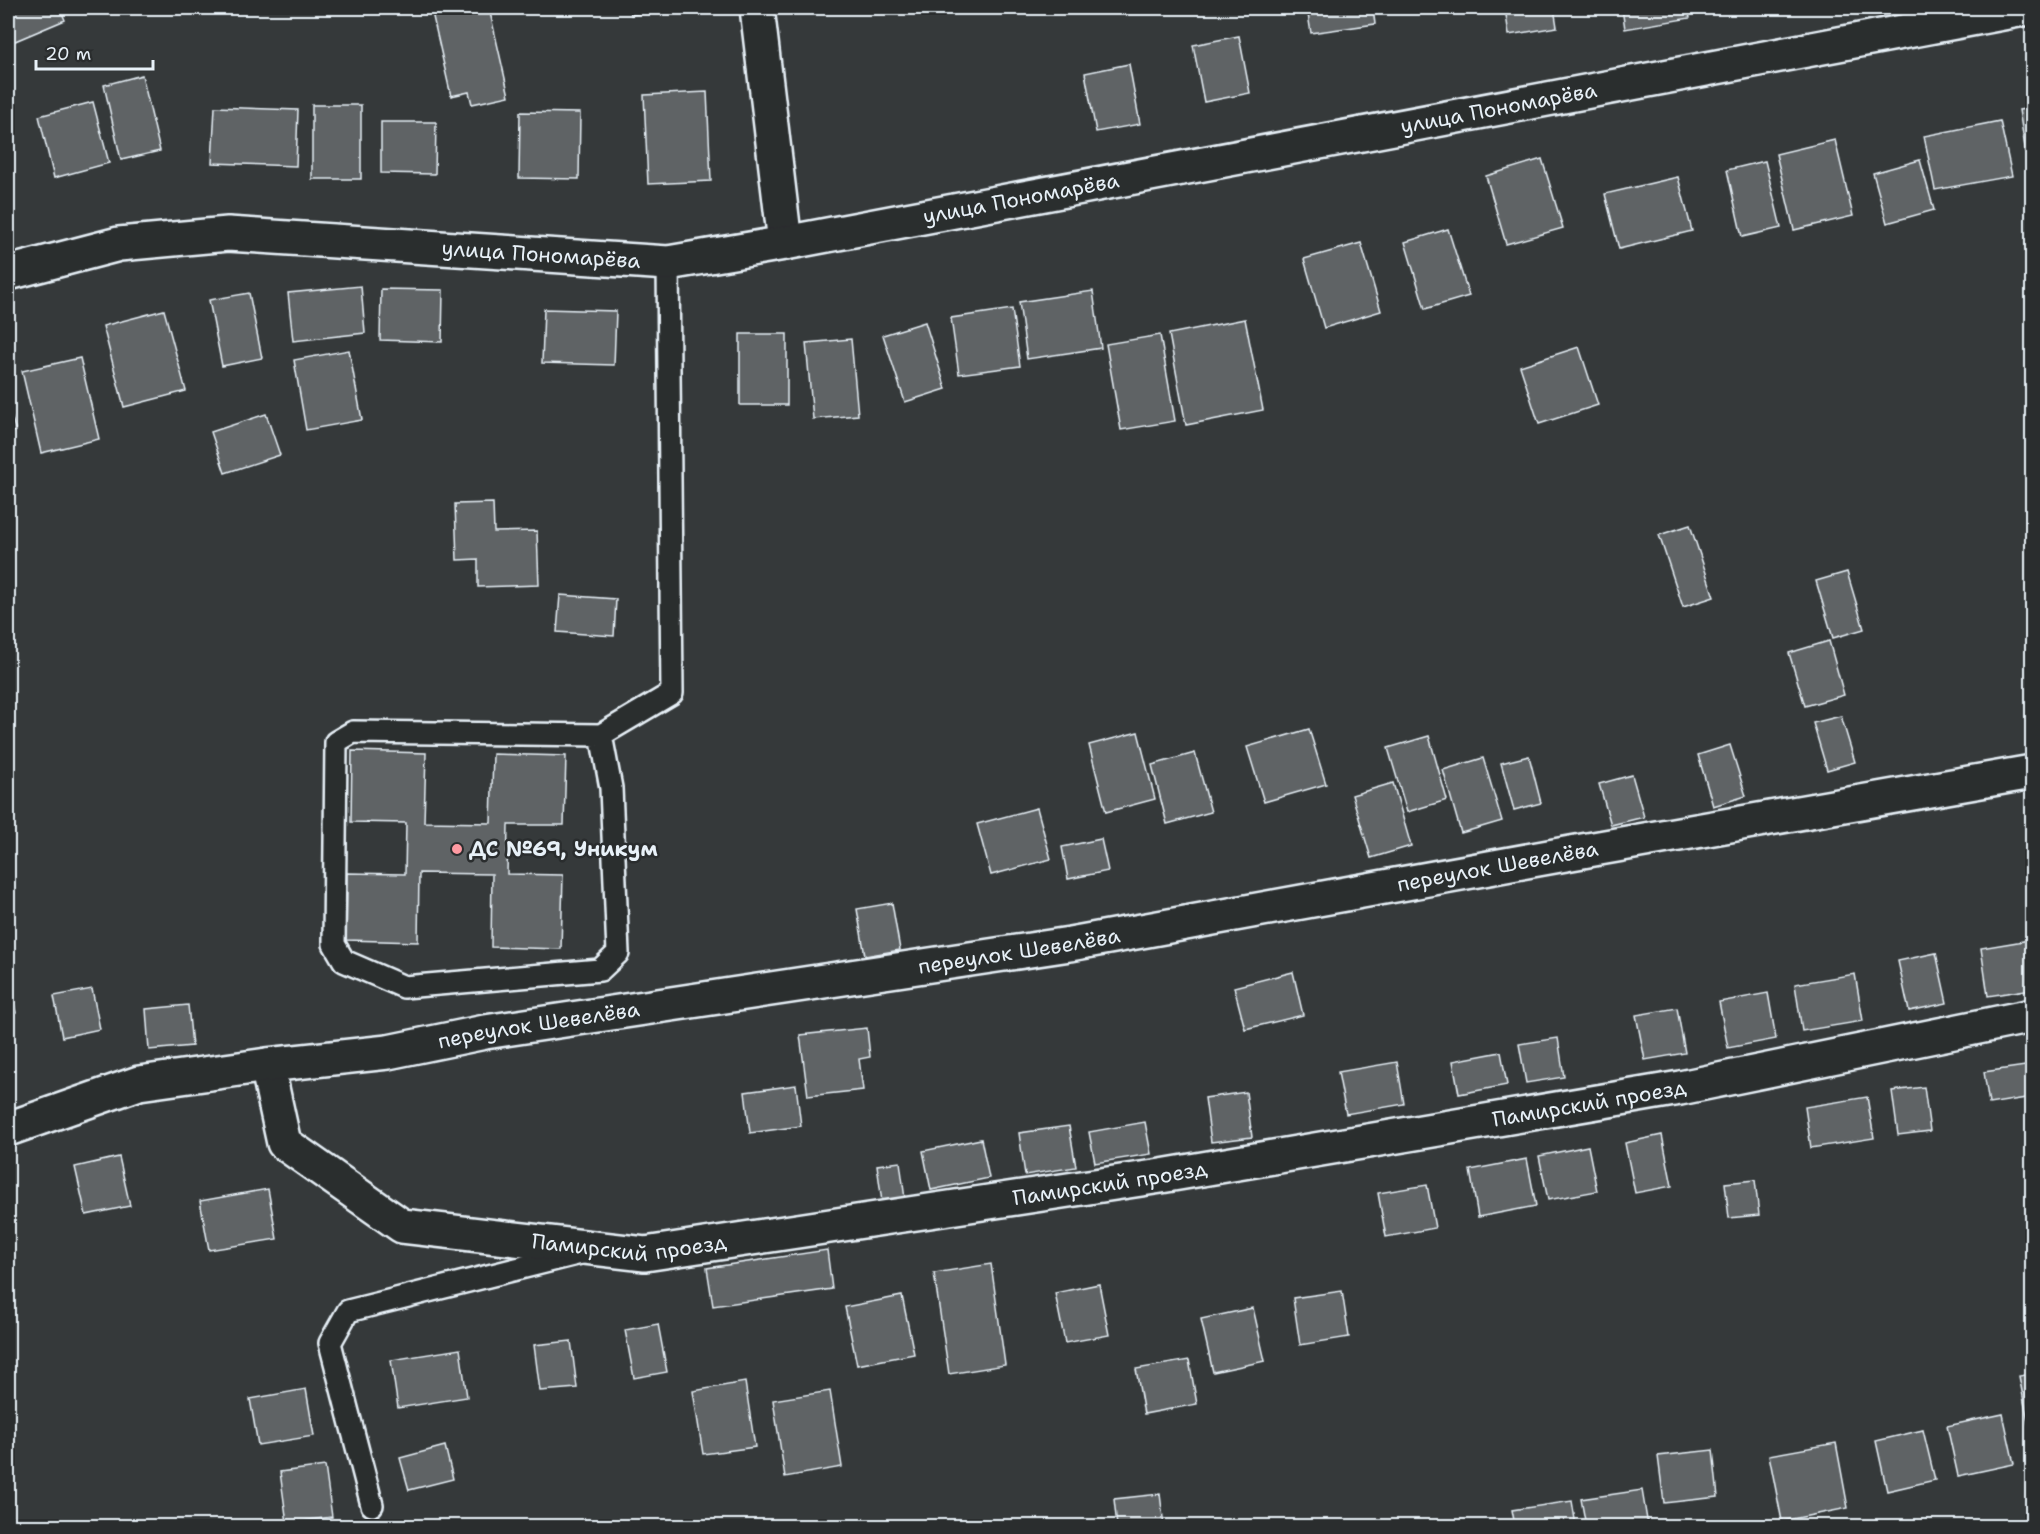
<svg xmlns="http://www.w3.org/2000/svg" width="2040" height="1534" font-family="'Shantell Sans',sans-serif">
	<rect width="100%" height="100%" fill="#35393a"/>
	<filter id="ink" filterUnits="userSpaceOnUse"><feTurbulence type="fractalNoise" baseFrequency=".0167" numOctaves="2"/><feDisplacementMap in="SourceGraphic" scale="12" xChannelSelector="R" yChannelSelector="G"/><feConvolveMatrix kernelMatrix="1 2 1 2 8 2 1 2 1" color-interpolation-filters="sRGB"/></filter>
	<g filter="url(#ink)">
		<path fill="#5f6365" stroke="#e8f1f8" stroke-width="1.5" d="M8,8H60L65,20L8,44Z
			M431,8H489L509,96L472,104L469,92L451,96Z
			M630,8H681L631,15Z
			M1307,8H1373L1375,24L1311,33Z
			M1505,8H1554L1557,27L1509,35Z
			M1622,8H1688L1690,18L1625,29Z
			M1239,36L1250,93L1204,102L1193,45Z
			M1129,64L1140,124L1096,132L1085,73Z
			M142,75L160,151L121,160L104,85Z
			M707,92L711,181L648,184L644,95Z
			M93,102L109,163L54,178L39,116Z
			M8,105L16,123L8,127Z
			M312,105H361V179H312Z
			M215,107L298,110L296,166L212,163Z
			M2032,108V166H2028L2019,110Z
			M520,112L580,113L579,179L519,178Z
			M2000,121L2012,176L1935,190L1924,136Z
			M381,122H436L435,174L381,173Z
			M1835,140L1853,216L1794,230L1776,154Z
			M1542,159L1563,228L1506,244L1486,176Z
			M1920,160L1934,210L1887,223L1873,173Z
			M1765,161L1781,228L1742,237L1727,170Z
			M1678,177L1692,231L1619,249L1605,194Z
			M1448,229L1469,296L1425,309L1405,242Z
			M1361,243L1381,311L1324,328L1304,259Z
			M361,286L365,333L293,341L288,293Z
			M381,289L443,290L442,342L380,340Z
			M1093,291L1101,348L1027,359L1019,302Z
			M249,293L262,358L222,366L209,300Z
			M544,309L616,311L614,365L542,363Z
			M1012,309L1020,366L959,374L951,318Z
			M164,310L186,391L124,407L103,326Z
			M1245,319L1263,410L1186,425L1169,334Z
			M925,322L946,389L905,402L883,335Z
			M740,334H787V405H740Z
			M1160,335L1175,421L1121,430L1106,344Z
			M851,339L858,415L813,419L806,343Z
			M1579,347L1598,405L1539,424L1520,366Z
			M349,350L362,420L306,430L294,360Z
			M80,358L99,439L41,453L22,371Z
			M8,406L16,431L8,434Z
			M266,414L280,455L225,473L211,432Z
			M493,503L494,532L537,531L539,585L478,587V559L457,560L455,504Z
			M1690,525L1714,597L1683,607L1659,535Z
			M1847,572L1864,629L1833,638L1816,581Z
			M560,595L616,599L614,636L557,632Z
			M1829,641L1844,695L1805,706L1789,653Z
			M1841,716L1855,762L1827,770L1813,723Z
			M1309,729L1326,784L1264,802L1247,747Z
			M1138,732L1155,799L1106,812L1089,745Z
			M1429,736L1447,800L1407,812L1388,748Z
			M1730,745L1746,796L1713,806L1698,755Z
			M352,751L426,753L424,822L491,823L493,754L566,756L564,825H508L507,874L563,875L561,949L491,947L492,874L419,873L418,942L346,940L347,873L405,874L406,823L351,822Z
			M1195,753L1211,812L1167,824L1152,765Z
			M1529,756L1541,803L1514,810L1501,763Z
			M1483,758L1502,821L1461,833L1443,770Z
			M1632,775L1644,817L1611,825L1599,784Z
			M1393,783L1411,846L1371,858L1352,795Z
			M1037,808L1051,859L991,875L977,824Z
			M1101,839L1108,871L1068,879L1062,847Z
			M892,903L900,950L865,956L857,909Z
			M2030,940L2032,989L1988,996L1981,948Z
			M1936,953L1947,1003L1909,1011L1898,961Z
			M8,972L16,1013L8,1015Z
			M1293,972L1303,1015L1245,1029L1234,987Z
			M1855,974L1863,1021L1802,1031L1795,984Z
			M92,989L100,1029L62,1037L54,996Z
			M1768,993L1776,1039L1728,1048L1719,1002Z
			M188,1005L192,1046L149,1050L146,1009Z
			M1677,1008L1685,1053L1645,1060L1636,1015Z
			M867,1028L870,1057L859,1059L863,1090L808,1096L800,1035Z
			M1558,1038L1564,1077L1526,1083L1519,1044Z
			M1501,1052L1507,1085L1459,1094L1453,1061Z
			M1397,1062L1404,1104L1346,1114L1338,1072Z
			M2032,1065V1097L1989,1104L1984,1072Z
			M796,1085L801,1126L750,1133L745,1092Z
			M1924,1087L1930,1131L1898,1135L1892,1091Z
			M1246,1092L1252,1137L1211,1142L1205,1098Z
			M1867,1097L1874,1138L1811,1148L1805,1107Z
			M1145,1122L1151,1154L1095,1163L1089,1132Z
			M1069,1126L1076,1167L1025,1175L1019,1133Z
			M1662,1135L1672,1186L1635,1193L1625,1143Z
			M981,1139L989,1178L931,1190L923,1151Z
			M1588,1146L1597,1191L1548,1200L1539,1156Z
			M119,1157L130,1206L86,1215L75,1167Z
			M1527,1159L1536,1206L1478,1217L1470,1170Z
			M900,1162L905,1199L882,1202L877,1165Z
			M1755,1180L1759,1215L1729,1218L1725,1183Z
			M1427,1185L1435,1228L1386,1237L1378,1193Z
			M268,1189L277,1239L209,1250L200,1201Z
			M827,1250L832,1289L713,1306L707,1268Z
			M991,1264L1005,1365L949,1374L934,1273Z
			M1099,1284L1109,1335L1065,1343L1055,1293Z
			M1342,1291L1349,1337L1300,1345L1293,1298Z
			M902,1296L914,1354L857,1365L845,1307Z
			M1253,1308L1265,1361L1213,1372L1201,1319Z
			M658,1324L667,1372L634,1378L625,1330Z
			M571,1341L577,1388L540,1391L534,1345Z
			M460,1349L467,1397L398,1408L391,1360Z
			M1189,1360L1197,1404L1144,1414L1136,1369Z
			M2032,1374V1442L2019,1376Z
			M745,1382L755,1447L703,1454L693,1391Z
			M306,1389L314,1436L258,1445L250,1399Z
			M830,1391L842,1467L785,1477L773,1400Z
			M2003,1414L2014,1464L1958,1476L1947,1426Z
			M1923,1430L1935,1480L1887,1491L1876,1441Z
			M1836,1443L1848,1508L1782,1521L1769,1455Z
			M445,1446L453,1479L409,1490L400,1458Z
			M1713,1450L1718,1497L1664,1503L1658,1456Z
			M325,1466L332,1517L287,1523L280,1472Z
			M1642,1490L1648,1526H1586L1581,1499Z
			M1160,1494L1164,1526H1117L1114,1499Z
			M1572,1501L1576,1526H1515L1512,1510Z"/>
		<g fill="none" stroke-linecap="round" stroke-linejoin="round">
			<g stroke="#e8f1f8" stroke-width="26">
				<path id="lane" d="M601,735L611,788L618,953L600,970L404,987L344,961L334,944L336,742L353,732L601,735L672,693L668,263
					M372,1505L330,1343L348,1311L581,1253"/>
			</g>
			<g stroke="#e8f1f8" stroke-width="38">
				<g id="street">
					<path d="M757,8L785,243"/>
					<path id="s1" d="M8,273L119,244L228,234L668,263L785,243L2029,8"/>
					<path id="s2" d="M267,1065L284,1143L402,1226L645,1254L1161,1176L1680,1088L2032,1016"/>
					<path id="s3" d="M8,1129L139,1083L267,1065L388,1052L485,1032L1070,944L1571,853L2032,772"/>
				</g>
			</g>
			<use href="#lane" stroke="#2a2d2e" stroke-width="21"/>
			<use href="#street" stroke="#2a2d2e" stroke-width="33"/>
		</g>
	</g>
	<circle fill="#ff9aa2" stroke="#2a2d2e" stroke-width="2" cx="457" cy="849" r="6"/>
	<g text-anchor="middle" stroke-width="5" stroke-linejoin="round" paint-order="stroke">
		<g font-size="21" fill="#e8f1f8" stroke="#2a2d2e">
			<text dy="7" stroke="none"><textPath href="#s1" startOffset="1510">улица Пономарёва</textPath></text>
			<text dy="7" stroke="none"><textPath href="#s1" startOffset="1024">улица Пономарёва</textPath></text>
			<text dy="7" stroke="none"><textPath href="#s1" startOffset="538">улица Пономарёва</textPath></text>
			<text dy="7" stroke="none"><textPath href="#s3" startOffset="1515">переулок Шевелёва</textPath></text>
			<text dy="7" stroke="none"><textPath href="#s3" startOffset="1029">переулок Шевелёва</textPath></text>
			<text dy="7" stroke="none"><textPath href="#s3" startOffset="543">переулок Шевелёва</textPath></text>
			<text dy="7" stroke="none"><textPath href="#s2" startOffset="1425">Памирский проезд</textPath></text>
			<text dy="7" stroke="none"><textPath href="#s2" startOffset="939">Памирский проезд</textPath></text>
			<text dy="7" stroke="none"><textPath href="#s2" startOffset="453">Памирский проезд</textPath></text>
		</g>
		<g font-size="21" font-weight="bold" fill="#e8f1f8" stroke="#2a2d2e" text-anchor="start">
			<text x="469" y="856">ДС №69, Уникум</text>
		</g>
	</g>
	<rect width="2040" height="1534" fill="none" stroke="#2a2d2e" stroke-width="30"/>
	<rect x="15" y="15" width="2010" height="1504" fill="none" stroke="#e8f1f8" stroke-width="2" filter="url(#ink)"/>
	<path d="M36 60v9h117v-9" fill="none" stroke="#e8f1f8" stroke-width="3"/>
	<text x="45" y="60" font-size="18" fill="#e8f1f8" stroke="#2a2d2e" stroke-width="4.5" paint-order="stroke">20 m</text>
</svg>
